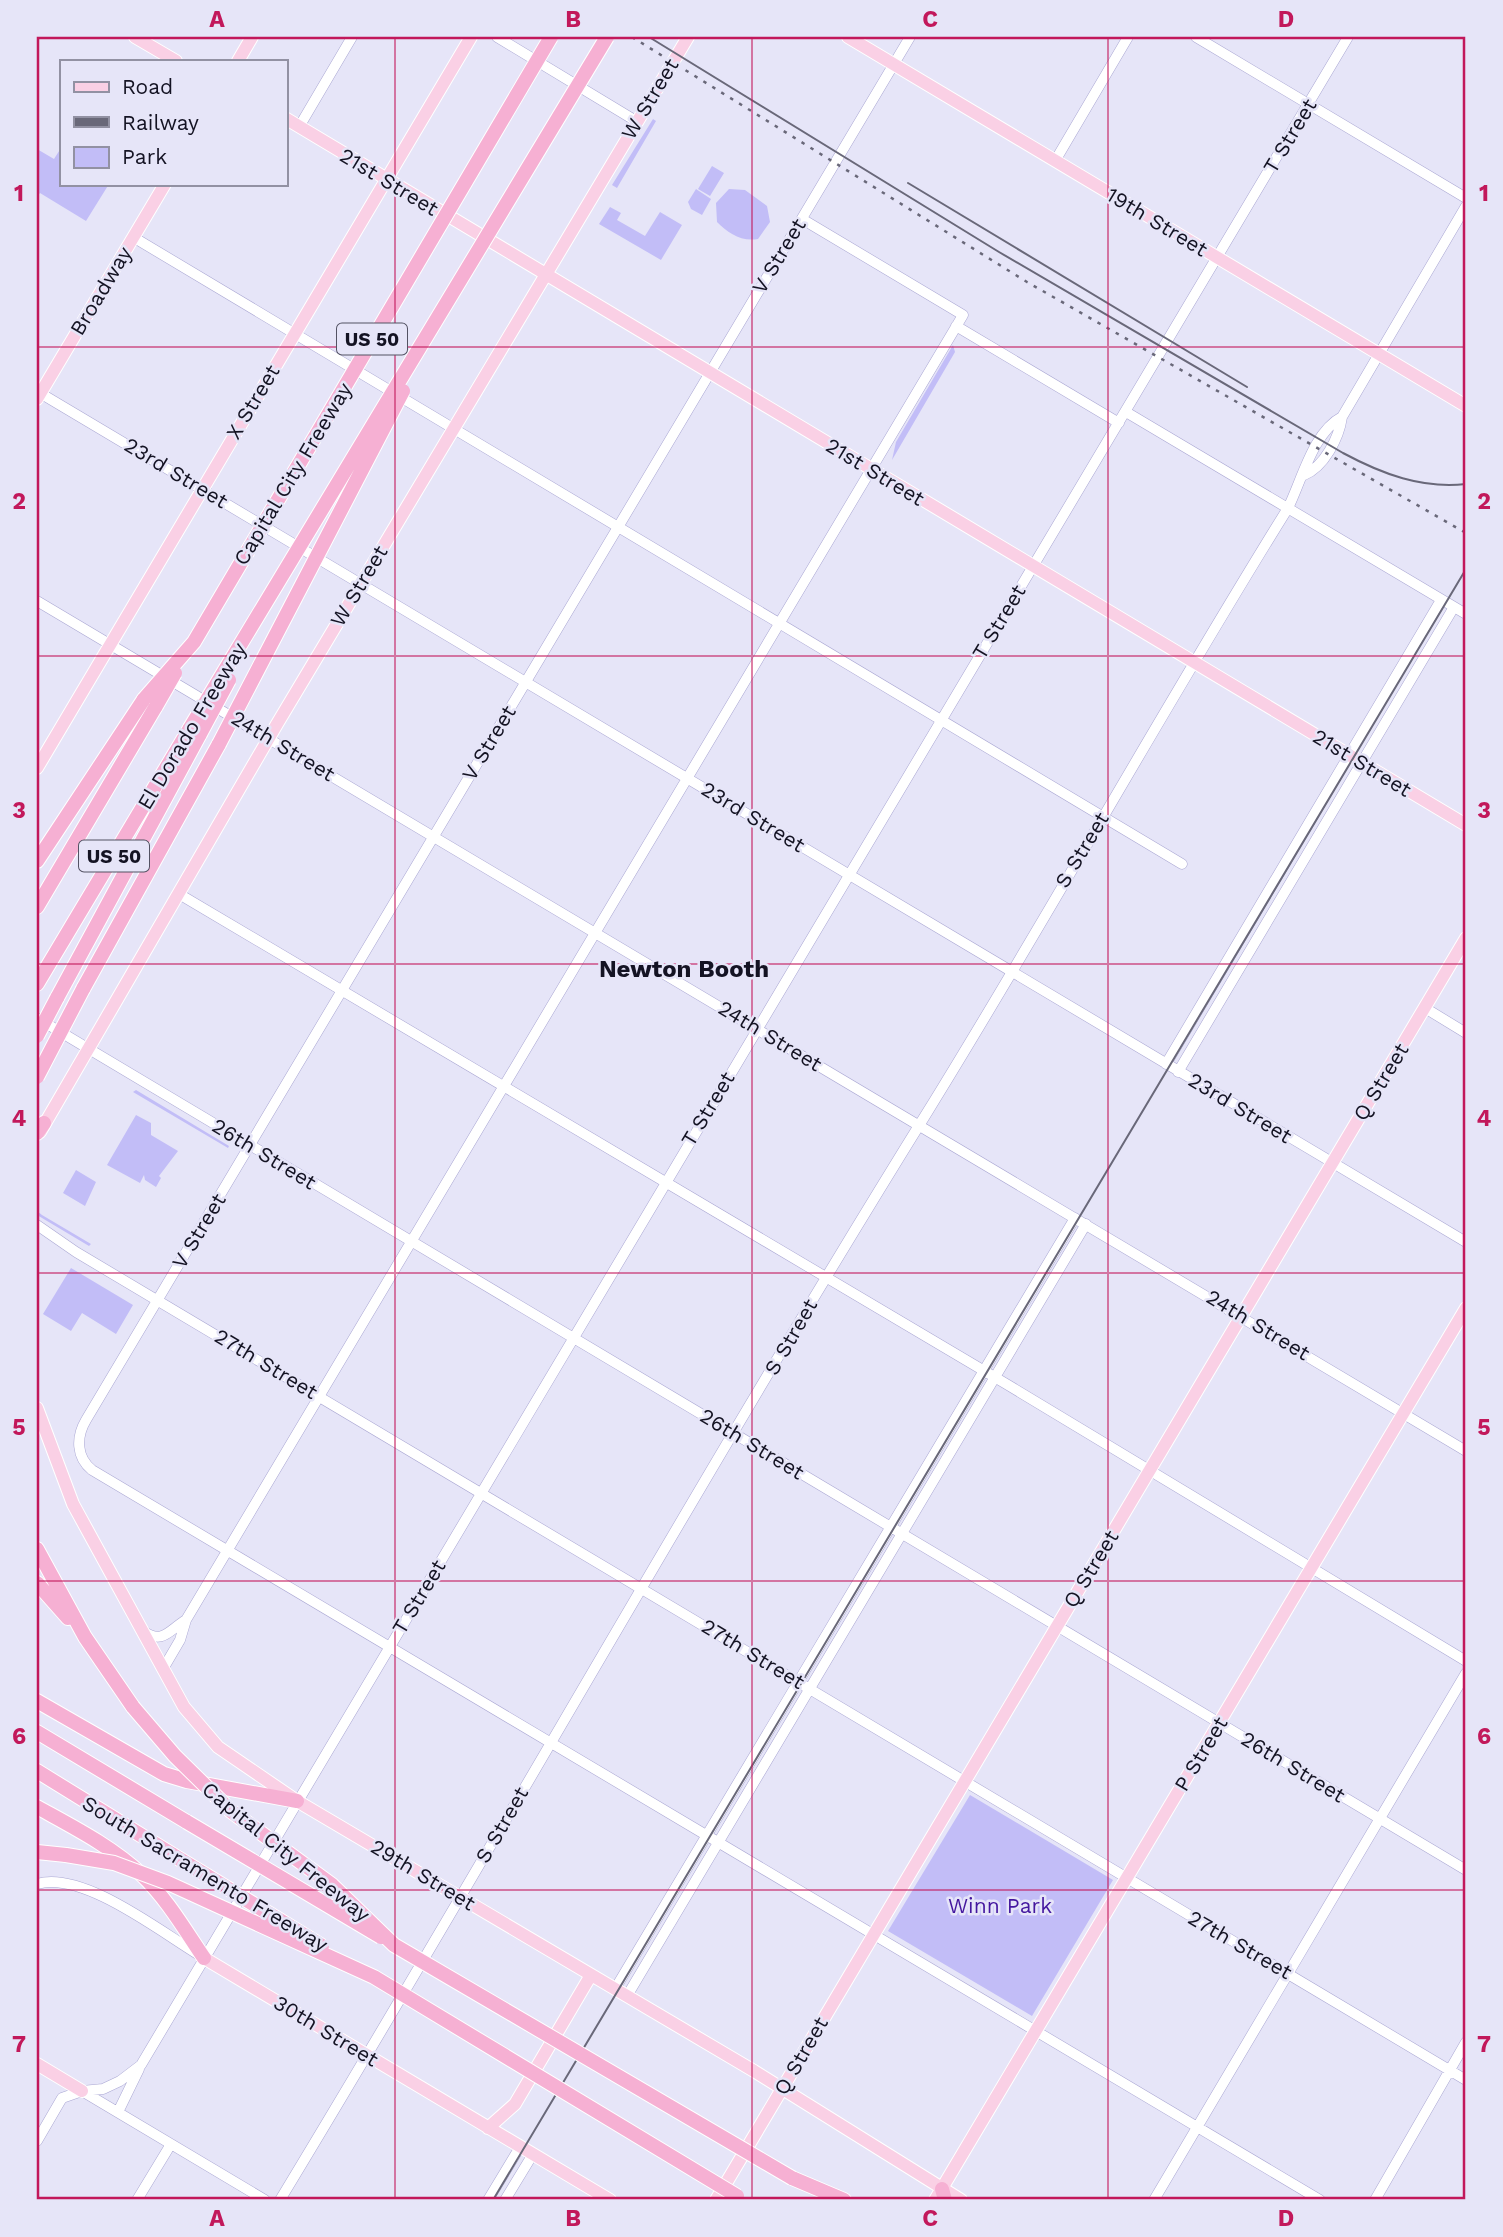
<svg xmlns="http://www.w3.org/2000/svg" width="1503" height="2237" font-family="'Work Sans',sans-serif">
	<rect width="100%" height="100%" fill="#e6e5f8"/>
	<path fill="#c2bdf7" d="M653,119L656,121L617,188L612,185Z
		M61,148V184H109L86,221L40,193L37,197V149L54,159Z
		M712,166L724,173L710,196L698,189Z
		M696,189L711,199L702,215L691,209L688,202Z
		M729,189L745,190L767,206L770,222L758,239C741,242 728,233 717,222L716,203Z
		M610,207L621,213L617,220L645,236L660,212L682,225L661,260L599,224Z
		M953,345L955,352L892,460L896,442Z
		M136,1090L229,1146L228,1148L133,1092Z
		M136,1115L151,1123V1135L178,1151L159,1176L161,1178L156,1187L145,1180L144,1175L140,1183L107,1165Z
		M76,1170L96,1182L85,1206L63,1193Z
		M37,1211L42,1215L91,1244L89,1246L37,1215Z
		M71,1268L133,1305L116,1334L82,1313L71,1331L43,1314Z
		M970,1795L1113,1880L1032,2016L888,1931Z"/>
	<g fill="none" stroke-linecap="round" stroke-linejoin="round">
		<g stroke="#aaa7d3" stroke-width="11">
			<path id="minor" d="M497,37L636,121
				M910,37L86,1420C76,1437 76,1457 92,1470L1320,2200
				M1196,37L1466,198
				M299,127L352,37
				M1055,161L1128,37
				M133,237L1182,864
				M956,326L1119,423
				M40,393L1466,1242
				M1126,412L1466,614
				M1304,475C1324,467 1339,438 1342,417L1466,206
				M37,601L1466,1451
				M179,894L1008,1385L1466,1661
				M1425,1008L1466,1033
				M37,1018L1466,1870
				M1166,1064L1441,600
				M1178,1072L1454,607
				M37,1225L76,1252L1466,2080
				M143,1631C163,1645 169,1630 186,1620
				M163,1669L180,1640L186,1620L963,315L802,219
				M37,1884C83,1870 162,1933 201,1956
				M615,1989L1075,1218
				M627,1996L1086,1224
				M82,2091L265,2200
				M118,2112L139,2069
				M37,2141L62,2098L82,2091L103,2089L120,2081L141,2065L1348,37
				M137,2200L171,2144
				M280,2200C499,1839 705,1470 928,1111C1051,912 1164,707 1288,508C1302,480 1313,432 1342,417
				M488,2200L520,2147
				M505,2200L533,2154
				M1154,2200L1466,1673
				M1375,2200L1466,2042"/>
		</g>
		<g stroke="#fff" stroke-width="14">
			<path id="major" d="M135,37L176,61
				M848,37L1466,406
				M238,61L252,37
				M285,118L1466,825
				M37,399L165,184
				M37,768L471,37
				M40,1132L277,724L688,37
				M37,1408L73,1504L184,1707L218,1747L297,1801L754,2071L961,2200
				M204,1958L610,2200
				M37,2064L82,2091
				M488,2128L515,2104L591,1975
				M716,2200L1466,938
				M935,2200L1466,1308"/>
		</g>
		<g stroke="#fff" stroke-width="16">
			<path id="highway" d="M37,861L144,699
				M37,907L156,706
				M37,984L190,728
				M83,989L219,744
				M57,998L200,734
				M37,1133L44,1123
				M37,1549L85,1637L133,1707
				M37,1583L68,1618
				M37,1701L164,1774L187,1781L297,1801
				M37,1732L187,1822
				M37,1771L173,1855
				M37,1807C73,1827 111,1846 142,1875C167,1899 185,1930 204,1958
				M37,1852L66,1855
				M792,2178L844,2200
				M942,2189L945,2200"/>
		</g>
		<use href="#minor" stroke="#fff" stroke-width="10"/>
		<use href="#major" stroke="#fad0e5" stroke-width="12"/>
		<use href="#highway" stroke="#f6b0d3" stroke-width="14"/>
		<path stroke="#696879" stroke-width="2" d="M649,37L999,252L1343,453C1382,474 1422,489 1466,484
			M908,183L1247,387
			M493,2200L1466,569"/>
		<path stroke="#696879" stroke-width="2.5" stroke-dasharray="3.5 7" stroke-linecap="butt" d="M632,37L1027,282L1466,533"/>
		<g stroke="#fff" stroke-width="16" stroke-linecap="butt">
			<path id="highway-bridge" d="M144,699L194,642L551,37
				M156,706L175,673
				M190,728L607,37
				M200,734L229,680
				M219,744L403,391
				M37,1036L57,998
				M37,1077L83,989
				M133,1707L175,1756L231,1811L332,1885L394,1945L792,2178
				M187,1822L381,1937
				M66,1855L114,1863L168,1883L374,1977L737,2196
				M173,1855L322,1946"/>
		</g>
		<use href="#highway-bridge" stroke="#f6b0d3" stroke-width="14"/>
	</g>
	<path fill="none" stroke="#c2185b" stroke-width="2" stroke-opacity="0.55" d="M395,37V2200M752,37V2200M1108,37V2200M37,347H1466M37,656H1466M37,964H1466M37,1273H1466M37,1581H1466M37,1890H1466"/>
	<g text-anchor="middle" stroke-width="5" stroke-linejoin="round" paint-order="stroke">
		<g fill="#e6e5f8" stroke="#535263" stroke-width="2">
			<rect x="337" y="323.5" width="70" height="31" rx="5"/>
			<rect x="79" y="840.5" width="70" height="31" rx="5"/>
		</g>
		<g font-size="19" font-weight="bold" fill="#141323">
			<text x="372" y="346">US 50</text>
			<text x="114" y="863">US 50</text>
		</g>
		<g font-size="21" fill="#141323" stroke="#e6e5f8">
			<text transform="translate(650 99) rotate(-59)" y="7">W Street</text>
			<text transform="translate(1290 136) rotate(-59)" y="7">T Street</text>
			<text transform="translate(389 182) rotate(31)" y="7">21st Street</text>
			<text transform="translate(1157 222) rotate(31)" y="7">19th Street</text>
			<text transform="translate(779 256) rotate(-59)" y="7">V Street</text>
			<text transform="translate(101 291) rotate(-59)" y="7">Broadway</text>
			<text transform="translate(253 402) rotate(-59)" y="7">X Street</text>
			<text transform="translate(875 472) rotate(31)" y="7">21st Street</text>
			<text transform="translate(176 473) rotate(31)" y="7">23rd Street</text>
			<text transform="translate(293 474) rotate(-59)" y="7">Capital City Freeway</text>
			<text transform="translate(359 586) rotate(-59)" y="7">W Street</text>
			<text transform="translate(999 622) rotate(-59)" y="7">T Street</text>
			<text transform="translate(192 726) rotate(-59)" y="7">El Dorado Freeway</text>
			<text transform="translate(489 743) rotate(-59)" y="7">V Street</text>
			<text transform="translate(283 746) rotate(31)" y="7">24th Street</text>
			<text transform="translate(1362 763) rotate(31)" y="7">21st Street</text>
			<text transform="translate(753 817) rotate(31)" y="7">23rd Street</text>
			<text transform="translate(1082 850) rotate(-59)" y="7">S Street</text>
			<text transform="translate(770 1036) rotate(31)" y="7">24th Street</text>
			<text transform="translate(1381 1082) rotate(-59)" y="7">Q Street</text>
			<text transform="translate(1240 1108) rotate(31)" y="7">23rd Street</text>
			<text transform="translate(708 1109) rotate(-59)" y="7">T Street</text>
			<text transform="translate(264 1154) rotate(31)" y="7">26th Street</text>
			<text transform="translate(199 1231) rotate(-59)" y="7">V Street</text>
			<text transform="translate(1258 1325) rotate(31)" y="7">24th Street</text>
			<text transform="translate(791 1337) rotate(-60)" y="7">S Street</text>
			<text transform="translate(266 1364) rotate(31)" y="7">27th Street</text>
			<text transform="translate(752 1444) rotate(31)" y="7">26th Street</text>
			<text transform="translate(1091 1569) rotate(-59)" y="7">Q Street</text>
			<text transform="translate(419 1597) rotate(-59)" y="7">T Street</text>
			<text transform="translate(753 1654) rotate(31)" y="7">27th Street</text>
			<text transform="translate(1201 1754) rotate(-59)" y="7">P Street</text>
			<text transform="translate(1293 1767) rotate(31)" y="7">26th Street</text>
			<text transform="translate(502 1825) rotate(-60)" y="7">S Street</text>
			<text transform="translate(286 1852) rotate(39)" y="7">Capital City Freeway</text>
			<text transform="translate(205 1874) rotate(31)" y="7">South Sacramento Freeway</text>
			<text transform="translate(423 1875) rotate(31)" y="7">29th Street</text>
			<text transform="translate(1240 1945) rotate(30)" y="7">27th Street</text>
			<text transform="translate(326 2031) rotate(31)" y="7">30th Street</text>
			<text transform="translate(801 2056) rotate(-60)" y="7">Q Street</text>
		</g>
		<g font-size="21" fill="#44179f" stroke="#e6e5f8">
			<text x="1000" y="1913">Winn Park</text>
		</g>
		<g font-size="24" font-weight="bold" fill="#141323" stroke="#e6e5f8">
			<text x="684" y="977">Newton Booth</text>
		</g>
	</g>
	<rect width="1503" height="2237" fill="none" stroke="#e6e5f8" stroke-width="77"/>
	<rect x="60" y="60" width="228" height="126" fill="#e6e5f8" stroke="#9291a3" stroke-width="2"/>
	<rect x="74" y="82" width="35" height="10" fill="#fad0e5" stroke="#9291a3" stroke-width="2"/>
	<text x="122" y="94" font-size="21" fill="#141323">Road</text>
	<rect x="74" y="117" width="35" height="10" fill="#696879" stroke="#9291a3" stroke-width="2"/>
	<text x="122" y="130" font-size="21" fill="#141323">Railway</text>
	<rect x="74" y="147" width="35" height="21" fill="#c2bdf7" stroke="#9291a3" stroke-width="2"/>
	<text x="122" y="164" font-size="21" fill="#141323">Park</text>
	<rect x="38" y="38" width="1426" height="2160" fill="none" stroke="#c2185b" stroke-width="2.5"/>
	<g font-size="23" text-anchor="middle" font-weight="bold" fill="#c2185b">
		<text x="217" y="27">A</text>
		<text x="573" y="27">B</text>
		<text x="930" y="27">C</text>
		<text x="1286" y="27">D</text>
		<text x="19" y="201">1</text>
		<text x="1484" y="201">1</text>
		<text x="19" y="509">2</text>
		<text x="1484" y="509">2</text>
		<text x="19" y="818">3</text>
		<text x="1484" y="818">3</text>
		<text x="19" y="1126">4</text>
		<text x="1484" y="1126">4</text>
		<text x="19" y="1435">5</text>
		<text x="1484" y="1435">5</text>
		<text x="19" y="1744">6</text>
		<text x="1484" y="1744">6</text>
		<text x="19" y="2052">7</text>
		<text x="1484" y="2052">7</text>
		<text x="217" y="2226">A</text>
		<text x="573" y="2226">B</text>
		<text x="930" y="2226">C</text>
		<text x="1286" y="2226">D</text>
	</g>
</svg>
